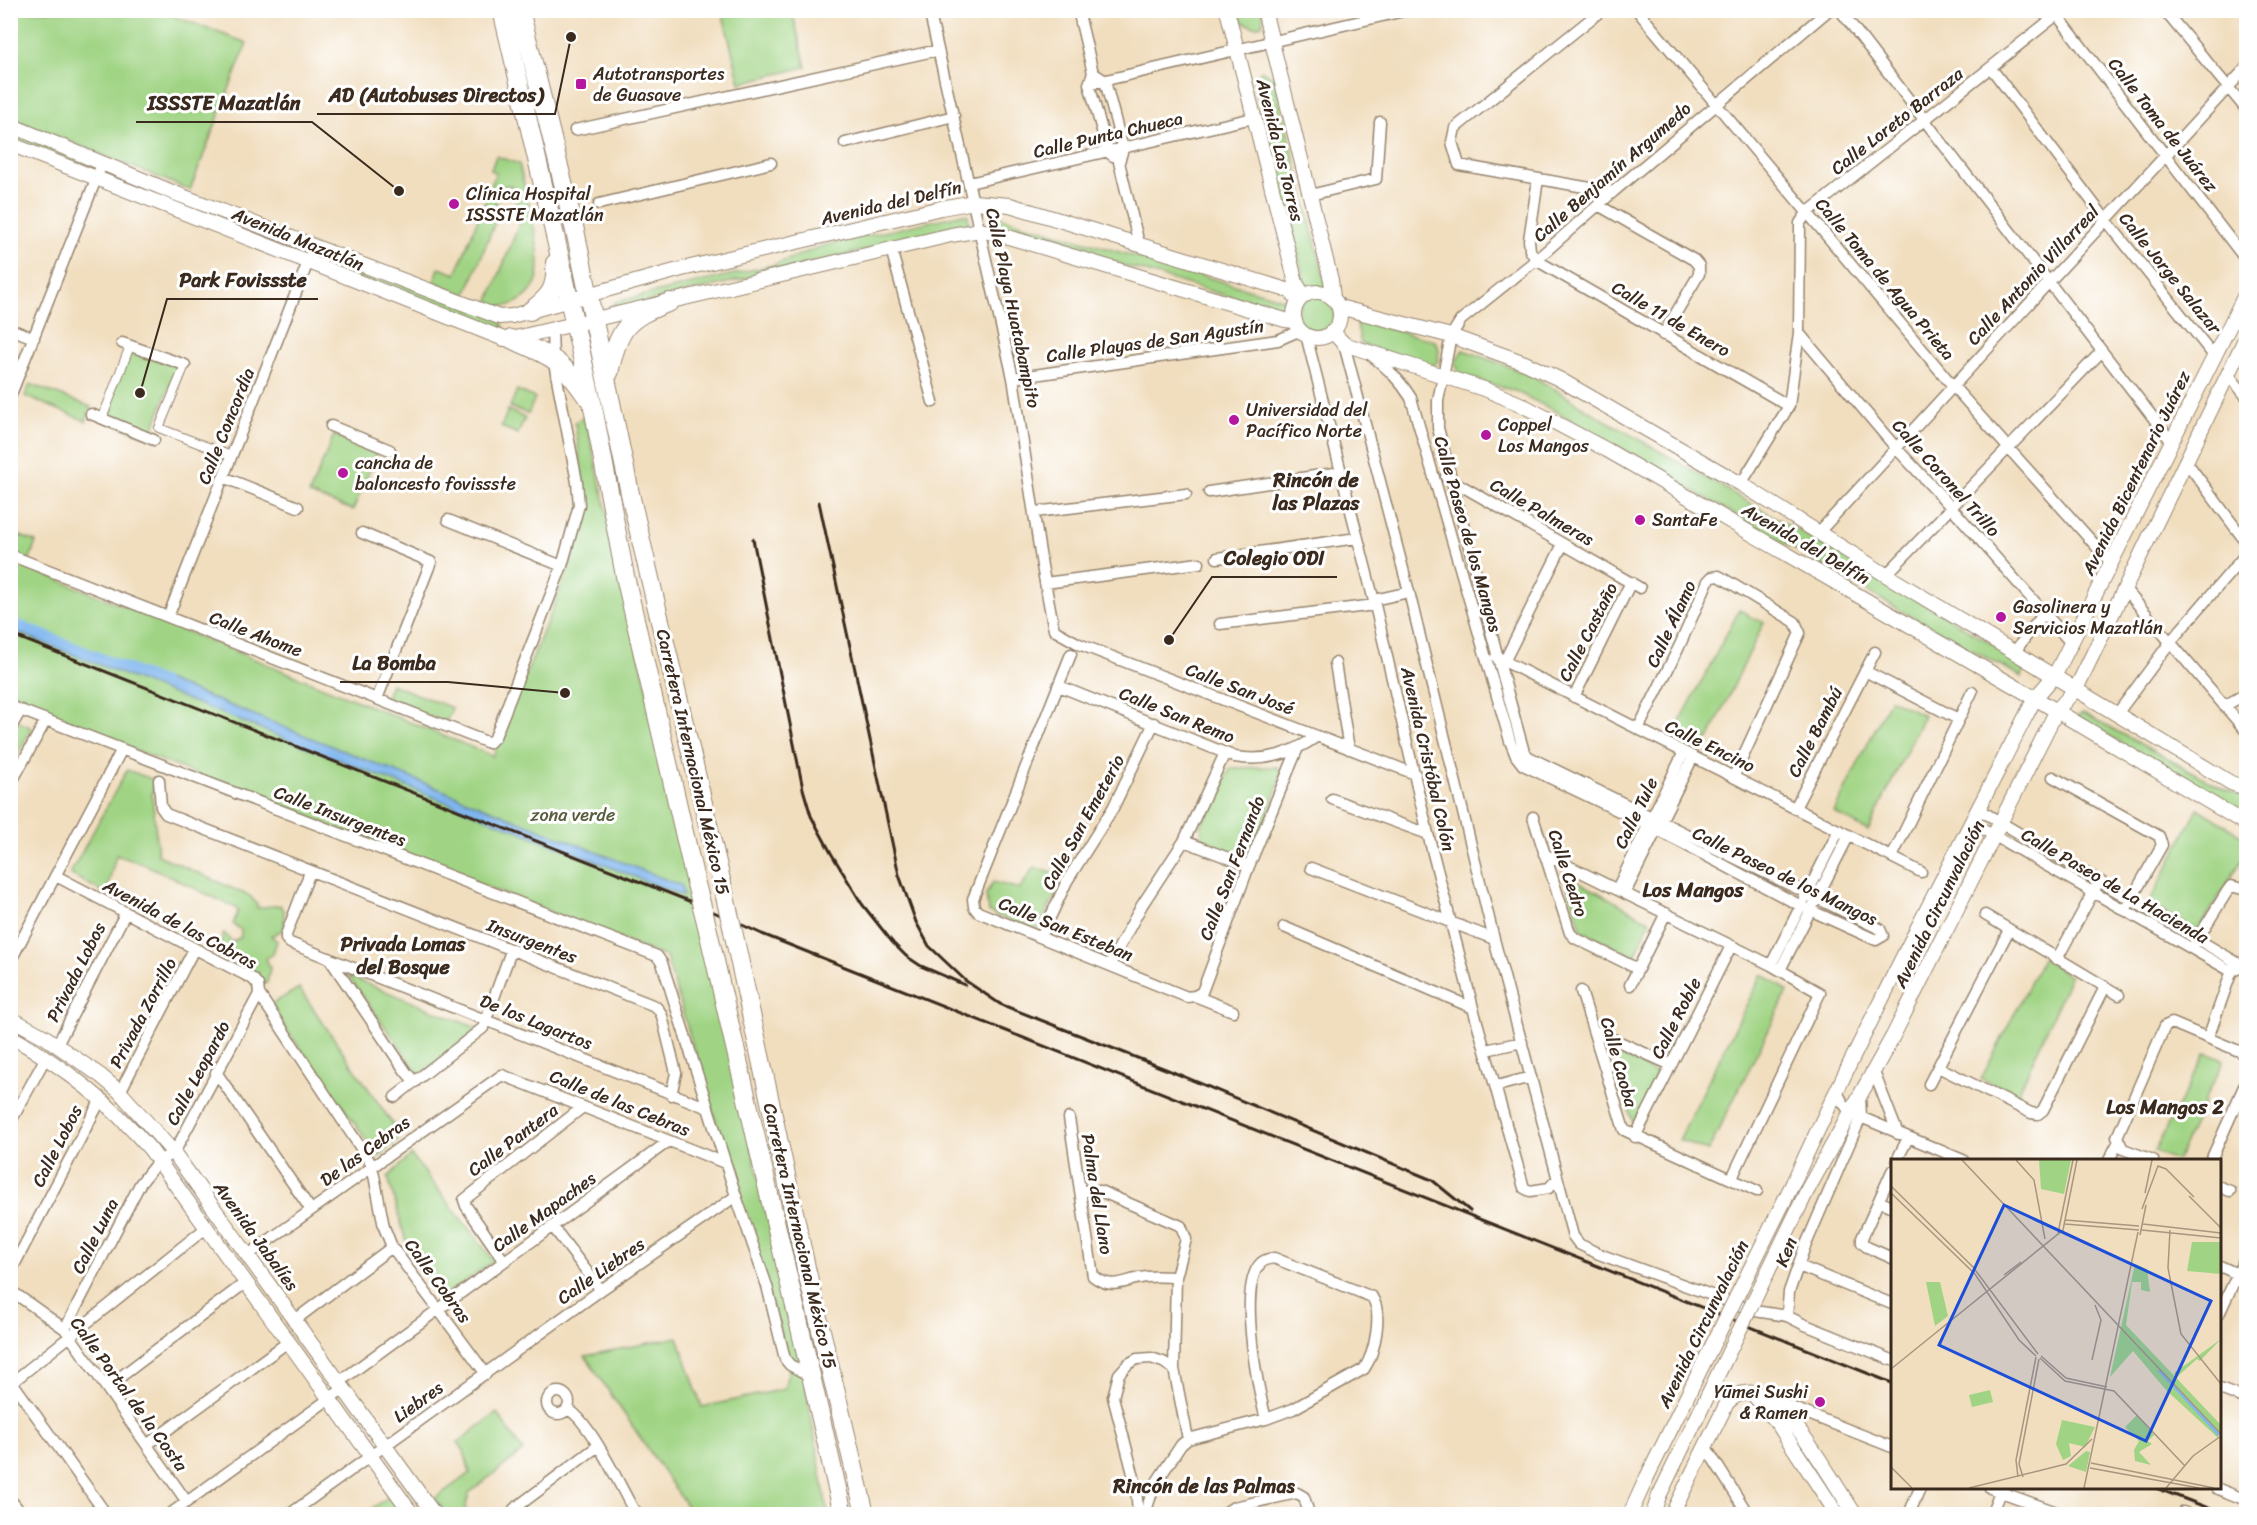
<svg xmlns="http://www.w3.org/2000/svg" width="2257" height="1525" font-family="Sriracha,sans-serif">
	<rect width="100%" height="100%" fill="#fff"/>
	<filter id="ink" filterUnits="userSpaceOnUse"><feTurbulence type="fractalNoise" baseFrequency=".0167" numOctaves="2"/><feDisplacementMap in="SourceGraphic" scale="12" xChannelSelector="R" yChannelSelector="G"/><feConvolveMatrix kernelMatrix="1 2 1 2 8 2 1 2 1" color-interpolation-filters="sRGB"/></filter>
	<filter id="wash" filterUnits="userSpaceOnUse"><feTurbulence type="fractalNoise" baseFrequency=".008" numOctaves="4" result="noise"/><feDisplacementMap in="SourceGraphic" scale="24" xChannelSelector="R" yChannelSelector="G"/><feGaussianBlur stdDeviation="1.35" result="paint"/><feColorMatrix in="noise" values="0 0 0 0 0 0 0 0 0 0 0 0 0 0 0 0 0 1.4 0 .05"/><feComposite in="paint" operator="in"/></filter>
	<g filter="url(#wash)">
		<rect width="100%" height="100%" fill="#f1debf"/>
		<path fill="#a0d484" stroke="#6e7f51" stroke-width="1.5" d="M10,11H160L247,43L190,190L11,118Z
			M722,11H792L806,67L740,83Z
			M1239,11H1263V22L1260,26H1252L1241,21Z
			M1261,71L1274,77L1326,285C1320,292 1314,291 1306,287L1253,80Z
			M10,128L500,319L504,327L502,334L11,141Z
			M496,156L519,164C525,190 543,251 538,275C536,286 529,296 519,301C510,307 498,308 488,303L524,212L512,207C524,198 516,183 502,186L496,192L495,201L501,207L466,295L434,282L439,268L456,274L496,173L491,170Z
			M963,214L968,215L969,225L964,227L616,309L611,307L616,302L777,264L822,246Z
			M995,216L1286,300L1292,306L1287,312H1281L991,226L990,219Z
			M1298 313a18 18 0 1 1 36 0a18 18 0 1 1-36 0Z
			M1356,320L1435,341L1439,349L1438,361L1431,367L1361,344Z
			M131,349L177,366L150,437L102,420Z
			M1463,350L1528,374L1558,391L1584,408L1848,559L2028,665L2023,670L2022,677L1903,612L1559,413L1515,391L1460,375L1455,362Z
			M30,384L91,407L86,421L25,396Z
			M517,390L535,398L528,414L510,407Z
			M508,410L525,418L518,434L501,427Z
			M583,417L588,429L804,1377L828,1514H692L585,1356L678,1337L702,1407L784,1389L790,1365L666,957L11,702L10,560L493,756L570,565L586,504L575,423Z
			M334,435L377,453L353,510L309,494Z
			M10,532L36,542L29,561L11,554Z
			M1740,609L1752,618L1764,622L1706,744L1674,733Z
			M391,684L452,708L446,723L385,700Z
			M1890,699L1924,715L1868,831L1834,812Z
			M2083,713L2220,787L2246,798V817L2076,716Z
			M11,718L32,728L11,766Z
			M1277,767L1282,774L1254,853C1234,856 1201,853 1201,826L1231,768Z
			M127,770L154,780L152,794L158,855L250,896L257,904V908L280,905L284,910V929L271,936L277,941L273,954L266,958L270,968L267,983L256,979L250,971L216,954L224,933L232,942L241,937V930L233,924L238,911L236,908L144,864L116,855L106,894L70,874Z
			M2198,808L2246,838V854L2197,931L2149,903Z
			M1034,867L1064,877L1039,928L1030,929L988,912L986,894L993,882L1020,889Z
			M1563,873L1650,921L1635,957L1582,931Z
			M2043,958L2070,977L2018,1094L1981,1079Z
			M1762,974L1788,991L1708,1151L1679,1140Z
			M348,976L479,1029L420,1075Z
			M299,988L401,1136L379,1157L279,1019L272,1004Z
			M1609,1049L1661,1076L1636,1133Z
			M2206,1053L2224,1060L2177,1160H2174L2154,1151Z
			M411,1155L494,1261L442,1298L409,1252L388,1177Z
			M497,1413L523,1451L469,1493L464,1514H447L434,1499L470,1473L464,1451L458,1442Z
			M390,1496L403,1514H364Z"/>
		<path fill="#7fb6ee" stroke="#5d7086" stroke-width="1.5" d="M11,618L682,886L683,896L11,630Z"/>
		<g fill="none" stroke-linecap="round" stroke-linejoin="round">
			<path stroke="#7fb6ee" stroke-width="3" d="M10,618L165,680"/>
		</g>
	</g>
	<g filter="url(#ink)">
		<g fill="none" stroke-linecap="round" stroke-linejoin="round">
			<g stroke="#96846e" stroke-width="10">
				<path id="pedestrian" d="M185,365L159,428L231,456
					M102,419L130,346"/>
			</g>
			<g stroke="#96846e" stroke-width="13">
				<path id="minor" d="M929,10L1013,378L1042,566L1054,630L1079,644L1415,774
					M1078,10L1093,73L1089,84L1108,152L1113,156
					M1602,10L1455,128L1452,142L1459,165L1613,192
					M1637,10L1953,386L2112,564
					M1840,10L2171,441
					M2164,10L2246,109
					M2054,11L2246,260
					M1991,68L2106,220L2214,356
					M1093,73L1105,81L1123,149L1119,162L1139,244
					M1089,84L1404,11
					M575,130L938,50
					M845,143L954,116
					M1538,179L1529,240L1530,250L1536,260L1789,406
					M969,183L1253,118
					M1310,195L1376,179L1380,122
					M599,204L771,163
					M1598,205L1694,260L1699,266V274L1663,335
					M891,249L933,402
					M10,329L34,338
					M1799,333L1896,448L1952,508L2070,642
					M1306,335L1375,605L1428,834L1473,1008L1524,1188L1530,1191L1549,1188L1557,1179
					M122,343L185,365
					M1344,344L1409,592L1494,939L1573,1236L1579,1244L1599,1254L1755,1311L1787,1316
					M1371,355C1387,368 1400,380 1411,398L1510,741L1516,756L1523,765L1648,825L1801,906L1876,940L1883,936L1880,929L1529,757L1524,752L1498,658L1438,428V401L1451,336L1461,320L1536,260L1613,192L1829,10
					M2228,374L2246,396
					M1013,378L1278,340L1301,330
					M10,397L102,164
					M91,414L154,440
					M331,426L390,450
					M2185,460L2246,542
					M223,477L298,507
					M1446,477L1640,588
					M1741,484L1789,406L1799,333L1800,223L1807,213L2063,10
					M1209,492L1341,472
					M1035,512L1186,494
					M448,520L562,566
					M1819,532L2246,68
					M362,533L431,562L377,699
					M10,555L489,743L495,737L562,566L579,505L577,482L553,358L552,329
					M1217,558L1357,538
					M1886,575L2102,351
					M1045,583L1199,563
					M2124,588L2246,731
					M1374,600L1409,592
					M168,617L314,247
					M1220,624L1375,605
					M2015,651L2044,613
					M1071,654L973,899L974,907L978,912L1187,997L1195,996L1233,1011
					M1496,657L1921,872
					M1504,662L1563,544
					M1335,663L1349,749
					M1865,671L1958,719
					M1059,686L1235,757C1266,762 1291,754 1316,737
					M1574,697L1631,582
					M10,706L657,956L662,963L736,1196L767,1286L785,1359L790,1365L810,1376
					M2224,706L2246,694
					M2117,714L2171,641L2246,554
					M10,729L21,710
					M1638,729L1679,647L1708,581L1712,577L1719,576L1795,622L1800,633L1734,776
					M2053,777L2159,836L2162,845L2128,905
					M159,780L161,807L166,814L655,1006L659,1010L662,1016L676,1073L671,1095
					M10,785L46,720
					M1332,799L1428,834
					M1795,808L1875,652
					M1978,809L2246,968
					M1533,817L1570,933L1575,938L1638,969
					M1972,823L2231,971L2243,967
					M1184,841L1249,866
					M1544,854L1771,965L1820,993L1732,1178
					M1892,857L1972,692
					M1311,868L1494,939
					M310,872L286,935V939L290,943L708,1108
					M56,876L253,979L258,985L259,994L372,1165L384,1227L392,1247L486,1374
					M1617,889L1684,752
					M1625,893L1693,757
					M1985,915L2119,995
					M1284,927L1473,1008
					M1041,937L1067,881L1113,808L1154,723
					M2195,943L2228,890L2231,886L2246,890
					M329,958L406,1072L415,1082
					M2057,959L2096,887
					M10,962L122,749
					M1110,964L1142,905L1184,841L1225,753
					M1771,965L1839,830
					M1780,970L1849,835
					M1630,985L1666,913
					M1581,991L1624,1130L1757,1191
					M1195,996L1202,992L1249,866L1297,750
					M1593,1030L1671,1065
					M2208,1038L2234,965
					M57,1045L125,914
					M1486,1050L1522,1042
					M1938,1067L2031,1113L2038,1114L2043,1110L2105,987
					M216,1072L311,1210
					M1874,1072L1898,1134
					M1929,1084L2009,930
					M1497,1086L1531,1077
					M1836,1090L1843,1103L1851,1113L1963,1160
					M120,1092L194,949
					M1860,1096L1861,1117L1804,1249L1789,1292L1787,1316L1803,1324L1892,1360
					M395,1097L483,1028L511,951
					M1069,1118L1093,1276C1114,1292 1124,1279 1147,1277C1157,1276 1167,1277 1176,1277
					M10,1123L46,1057
					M1635,1137L1731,946
					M1897,1160L1908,1138
					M2109,1160L2118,1143
					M2153,1160L2123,1149L2117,1137L2165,1026L2172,1023L2246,1054
					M2211,1160L2246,1082
					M1892,1171L1862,1238V1243L1867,1247L1892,1258
					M2220,1187L2230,1191
					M1081,1191H1100L1181,1226L1186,1239L1176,1277L1174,1369L1188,1439
					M1879,1201L1892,1207
					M553,1227L601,1290
					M248,1255L502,1075L725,1163
					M504,1261L466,1206L464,1200L583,1107
					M1799,1266L1892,1304
					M2220,1266L2246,1278
					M10,1273L101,1099
					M10,1290L65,1329L187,1502
					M2220,1312L2246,1256
					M295,1320L392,1247
					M65,1329L140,1184L158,1161L174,1153L259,994
					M10,1379L106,1514
					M339,1382L669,1141
					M10,1384L206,1228
					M107,1387L245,1283
					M2220,1389L2246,1399
					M547 1403a11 11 0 1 1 22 0a11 11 0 1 1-22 0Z
					M1773,1400L1892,1447
					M567,1409C588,1417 621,1488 633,1509L639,1514
					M148,1444L288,1342
					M1705,1446L1748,1514
					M1990,1488L2062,1514
					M2216,1488L2246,1500
					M10,1499L22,1514
					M2183,1512L2188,1514
					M170,1514L344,1388
					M290,1514L601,1290L736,1196
					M511,1514L514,1509L598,1446
					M1138,1514L1136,1485L1113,1397L1119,1374L1128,1364L1137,1359L1151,1358L1163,1362L1174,1369
					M1145,1514L1154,1486L1181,1445L1188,1439L1266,1419L1293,1409L1364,1369C1375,1353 1383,1313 1372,1297L1274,1258C1269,1259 1265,1259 1261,1263C1237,1285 1258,1390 1266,1419
					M1226,1514L1228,1511L1234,1507L1297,1493L1304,1497L1309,1514
					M1909,1514L1920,1488
					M1991,1514L2000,1492"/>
			</g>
			<g stroke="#96846e" stroke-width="16">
				<path id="tertiary" d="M1227,10L1296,283L1304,296
					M1264,10L1331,280L1333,298
					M10,125L177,194L499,317L512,316L682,269L941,208L974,202L1010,205L1290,291L1299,300
					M10,144L504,339H511L951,235L980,230L1005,236L1285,320L1295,321
					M1294 315a23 23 0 1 1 46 0a23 23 0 1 1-46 0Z
					M1339,307L1451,336L1525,363L1559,379L1741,484L1886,575L2231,783L2246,788
					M1332,331L1344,344L1487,390L1520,404L1607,450L2035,698L2246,824
					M10,1018L45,1037L101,1076L120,1092L174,1153L434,1514
					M10,1036C64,1066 110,1103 150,1149L412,1514
					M1793,1183C1869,1019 1953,859 2035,698L2055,675L2246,293
					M1808,1189L1893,1036L2057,710L2076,689L2246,337
					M1753,1394L1776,1421L1837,1514
					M1630,1514L1647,1477
					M1653,1514L1659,1496
					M1672,1514L1727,1403C1738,1391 1755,1389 1769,1399C1797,1417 1834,1484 1855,1514"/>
			</g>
			<g stroke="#96846e" stroke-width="20">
				<path id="primary" d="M502,10L556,240L593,407L625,576L695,880
					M520,10L576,235L631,498L723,888
					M530,311C550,297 557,288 555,263
					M511,339C551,356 561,359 586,396
					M609,373C619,328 626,318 670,302
					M706,922L843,1514
					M733,931L807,1272L865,1514"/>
			</g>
			<use href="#pedestrian" stroke="#fff" stroke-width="8"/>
			<use href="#minor" stroke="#fff" stroke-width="10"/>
			<use href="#tertiary" stroke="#fff" stroke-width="14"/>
			<use href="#primary" stroke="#fff" stroke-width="18"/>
			<path stroke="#3b2a1e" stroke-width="3" d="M819,502L899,875L916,922L929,946L966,981L1000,1004L1168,1070L1432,1180L1470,1211
				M753,539L803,789L811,816L831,853L862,904L893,943L906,956L921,966L965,985
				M10,634L694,903L762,934L1892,1383
				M2156,1488L2224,1514"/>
			<g stroke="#96846e" stroke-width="16" stroke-linecap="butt">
				<path id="tertiary-bridge" d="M1647,1477L1793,1183
					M1659,1496L1808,1189"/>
			</g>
			<g stroke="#96846e" stroke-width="20" stroke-linecap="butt">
				<path id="primary-bridge" d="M695,880L706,922
					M723,888L733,931"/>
			</g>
			<use href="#tertiary-bridge" stroke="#fff" stroke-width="14"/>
			<use href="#primary-bridge" stroke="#fff" stroke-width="18"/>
		</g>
	</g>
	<g fill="#b5179e" stroke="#fff" stroke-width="2">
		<rect x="575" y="78" width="12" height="12" rx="3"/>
		<circle cx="454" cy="204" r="6"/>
		<circle cx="1234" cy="420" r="6"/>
		<circle cx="1486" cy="435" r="6"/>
		<circle cx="343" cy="473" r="6"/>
		<circle cx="1640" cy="520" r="6"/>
		<circle cx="2001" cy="617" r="6"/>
		<circle cx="1820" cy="1402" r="6"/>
	</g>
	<g text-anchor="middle" stroke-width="6" stroke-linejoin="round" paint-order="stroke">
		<g font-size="18" fill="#3b2a1e" stroke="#fff" text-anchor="start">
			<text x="593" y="80">Autotransportes<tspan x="593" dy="21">de Guasave</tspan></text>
			<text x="466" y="200">Clínica Hospital<tspan x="466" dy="21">ISSSTE Mazatlán</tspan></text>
			<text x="1246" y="416">Universidad del<tspan x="1246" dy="21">Pacífico Norte</tspan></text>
			<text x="1498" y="431">Coppel<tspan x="1498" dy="21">Los Mangos</tspan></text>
			<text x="355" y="469">cancha de<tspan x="355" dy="21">baloncesto fovissste</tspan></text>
			<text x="1652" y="526">SantaFe</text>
			<text x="2013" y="613">Gasolinera y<tspan x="2013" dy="21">Servicios Mazatlán</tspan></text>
			<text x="1808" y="1398" text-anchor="end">Yūmei Sushi<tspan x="1808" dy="21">&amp; Ramen</tspan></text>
		</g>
		<g font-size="18" fill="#3b2a1e" stroke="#fff">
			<text transform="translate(1897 121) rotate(-38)" y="6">Calle Loreto Barraza</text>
			<text transform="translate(2163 125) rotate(52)" y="6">Calle Toma de Juárez</text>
			<text transform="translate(1108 135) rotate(-13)" y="6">Calle Punta Chueca</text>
			<text transform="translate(1280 150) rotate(76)" y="6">Avenida Las Torres</text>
			<text transform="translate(1612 172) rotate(-41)" y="6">Calle Benjamín Argumedo</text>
			<text transform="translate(891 203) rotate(-13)" y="6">Avenida del Delfín</text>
			<text transform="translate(298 239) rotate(22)" y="6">Avenida Mazatlán</text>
			<text transform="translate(2170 273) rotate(51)" y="6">Calle Jorge Salazar</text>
			<text transform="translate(2033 275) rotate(-47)" y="6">Calle Antonio Villarreal</text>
			<text transform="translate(1885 279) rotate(50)" y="6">Calle Toma de Agua Prieta</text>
			<text transform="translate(1013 308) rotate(78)" y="6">Calle Playa Huatabampito</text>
			<text transform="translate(1671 319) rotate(30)" y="6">Calle 11 de Enero</text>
			<text transform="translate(1155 341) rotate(-8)" y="6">Calle Playas de San Agustín</text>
			<text transform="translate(226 426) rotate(-68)" y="6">Calle Concordia</text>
			<text transform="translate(2136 473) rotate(-64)" y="6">Avenida Bicentenario Juárez</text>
			<text transform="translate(1946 478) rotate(48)" y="6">Calle Coronel Trillo</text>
			<text transform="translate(1542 512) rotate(30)" y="6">Calle Palmeras</text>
			<text transform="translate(1468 534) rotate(74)" y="6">Calle Paseo de los Mangos</text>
			<text transform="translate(1806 544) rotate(30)" y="6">Avenida del Delfín</text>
			<text transform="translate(1671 624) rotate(-65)" y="6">Calle Álamo</text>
			<text transform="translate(1588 632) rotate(-63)" y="6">Calle Castaño</text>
			<text transform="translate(256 634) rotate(21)" y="6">Calle Ahome</text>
			<text transform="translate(1240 689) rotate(21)" y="6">Calle San José</text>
			<text transform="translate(1177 715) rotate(22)" y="6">Calle San Remo</text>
			<text transform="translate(1815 732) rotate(-63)" y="6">Calle Bambú</text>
			<text transform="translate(1710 746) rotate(26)" y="6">Calle Encino</text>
			<text transform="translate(1428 759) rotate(77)" y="6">Avenida Cristóbal Colón</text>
			<text transform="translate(693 762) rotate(77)" y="6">Carretera Internacional México 15</text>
			<text transform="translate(1636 813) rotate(-64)" y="6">Calle Tule</text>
			<text transform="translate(340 816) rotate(21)" y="6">Calle Insurgentes</text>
			<text transform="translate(1083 822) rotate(-61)" y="6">Calle San Emeterio</text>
			<text transform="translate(1232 868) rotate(-69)" y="6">Calle San Fernando</text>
			<text transform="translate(1568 873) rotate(72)" y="6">Calle Cedro</text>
			<text transform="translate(1785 876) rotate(26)" y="6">Calle Paseo de los Mangos</text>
			<text transform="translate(2115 886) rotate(30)" y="6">Calle Paseo de La Hacienda</text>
			<text transform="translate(1939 904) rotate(-64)" y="6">Avenida Circunvalación</text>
			<text transform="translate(180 924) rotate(28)" y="6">Avenida de las Cobras</text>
			<text transform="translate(1066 929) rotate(22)" y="6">Calle San Esteban</text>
			<text transform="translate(532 941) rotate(21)" y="6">Insurgentes</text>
			<text transform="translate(76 972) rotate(-63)" y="6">Privada Lobos</text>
			<text transform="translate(143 1013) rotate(-62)" y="6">Privada Zorrillo</text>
			<text transform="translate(1676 1018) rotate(-63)" y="6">Calle Roble</text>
			<text transform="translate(536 1022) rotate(22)" y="6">De los Lagartos</text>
			<text transform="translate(1619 1062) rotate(74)" y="6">Calle Caoba</text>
			<text transform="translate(198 1073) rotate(-62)" y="6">Calle Leopardo</text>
			<text transform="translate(620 1103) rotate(22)" y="6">Calle de las Cebras</text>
			<text transform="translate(513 1140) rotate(-37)" y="6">Calle Pantera</text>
			<text transform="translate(57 1146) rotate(-63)" y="6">Calle Lobos</text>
			<text transform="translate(365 1151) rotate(-36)" y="6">De las Cebras</text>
			<text transform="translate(1097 1194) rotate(81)" y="6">Palma del Llano</text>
			<text transform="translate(544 1212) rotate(-36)" y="6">Calle Mapaches</text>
			<text transform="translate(95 1236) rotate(-63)" y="6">Calle Luna</text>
			<text transform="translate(256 1236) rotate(54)" y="6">Avenida Jabalíes</text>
			<text transform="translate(800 1236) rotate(77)" y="6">Carretera Internacional México 15</text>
			<text transform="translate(1786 1252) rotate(-69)" y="6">Ken</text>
			<text transform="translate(601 1271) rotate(-35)" y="6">Calle Liebres</text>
			<text transform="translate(438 1281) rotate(54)" y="6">Calle Cobras</text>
			<text transform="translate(1703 1324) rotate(-64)" y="6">Avenida Circunvalación</text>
			<text transform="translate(129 1394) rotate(54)" y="6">Calle Portal de la Costa</text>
			<text transform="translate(418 1402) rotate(-36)" y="6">Liebres</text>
		</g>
		<g font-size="18" fill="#595d3d" stroke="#fff">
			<text x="573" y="821">zona verde</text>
		</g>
		<g font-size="20" font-weight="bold" fill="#3b2a1e" stroke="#fff">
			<text x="1316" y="487">Rincón de<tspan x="1316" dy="23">las Plazas</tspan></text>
			<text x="1693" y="897">Los Mangos</text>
			<text x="403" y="951">Privada Lomas<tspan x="403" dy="23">del Bosque</tspan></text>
			<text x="2165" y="1114">Los Mangos 2</text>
			<text x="1204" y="1493">Rincón de las Palmas</text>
		</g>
	</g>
	<g transform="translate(1891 1159)">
		<rect width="330" height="330" fill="#f1debf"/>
		<path d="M148,1H180L173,35L150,30ZM301,83H330V115L296,112ZM244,105L256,110L259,133L250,131V123H241L235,166L330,266L327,279L275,231L242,192L219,218ZM35,123H49L57,157L44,167ZM330,180L309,202L306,200L286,218L283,214ZM99,231L102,243L81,248L78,236ZM246,256L263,276L257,282L261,285L248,293L260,306L244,302L243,291L248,282L234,268ZM171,261L204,268L194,288L178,284L180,297L172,301L165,285ZM195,292L199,293L195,313L177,307Z" fill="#a0d484"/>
		<path fill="none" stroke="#7fb6ee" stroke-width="3" d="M268,211L328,276"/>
		<path fill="none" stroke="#a8967f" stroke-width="1.5" d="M71,1L330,275M125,1L143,21L154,80M0,27L82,108L147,195M0,34L84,115L128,181L145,197M254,34L261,1M298,37L330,69M251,50L267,7L275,10L303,38M174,61L248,67M174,65L248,71M252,65L330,74M251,71L330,79M279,71L277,109L290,175L330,225M167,74L182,1M249,76L255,46M113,116L130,103M150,197L175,219L216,228M149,199L174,222L223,232L294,307M201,201L210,161L204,146M0,210L172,71L186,1M200,304L323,329M0,308L21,329M199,309L308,329M127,318L125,301L145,198M132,318L128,305L148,200M78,329L175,305L201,280M193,329L247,73M275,329L302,297L330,277"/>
		<path fill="#1d4ed8" fill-opacity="0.15" stroke="#1d4ed8" stroke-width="3" d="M113,46L320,142L255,282L48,186Z"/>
		<rect width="330" height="330" fill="none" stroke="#3b2a1e" stroke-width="3"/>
	</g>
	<path fill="none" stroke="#3b2a1e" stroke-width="2" d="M571 37L555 114H317M399 191L312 122H136M140 393L167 299H318M1169 640L1212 577H1337M565 693L448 682H340"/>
	<g fill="#3b2a1e" stroke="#fff" stroke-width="2">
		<circle cx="571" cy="37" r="6"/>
		<circle cx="399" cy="191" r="6"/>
		<circle cx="140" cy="393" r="6"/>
		<circle cx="1169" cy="640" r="6"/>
		<circle cx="565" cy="693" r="6"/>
	</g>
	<g font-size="20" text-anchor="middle" font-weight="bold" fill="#3b2a1e" stroke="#fff" stroke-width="6" stroke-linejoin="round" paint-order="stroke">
		<text x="436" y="102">AD (Autobuses Directos)</text>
		<text x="224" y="110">ISSSTE Mazatlán</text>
		<text x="243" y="287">Park Fovissste</text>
		<text x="1274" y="565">Colegio ODI</text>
		<text x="394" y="670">La Bomba</text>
	</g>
	<rect width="2257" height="1525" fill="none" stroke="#fff" stroke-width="36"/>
</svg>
